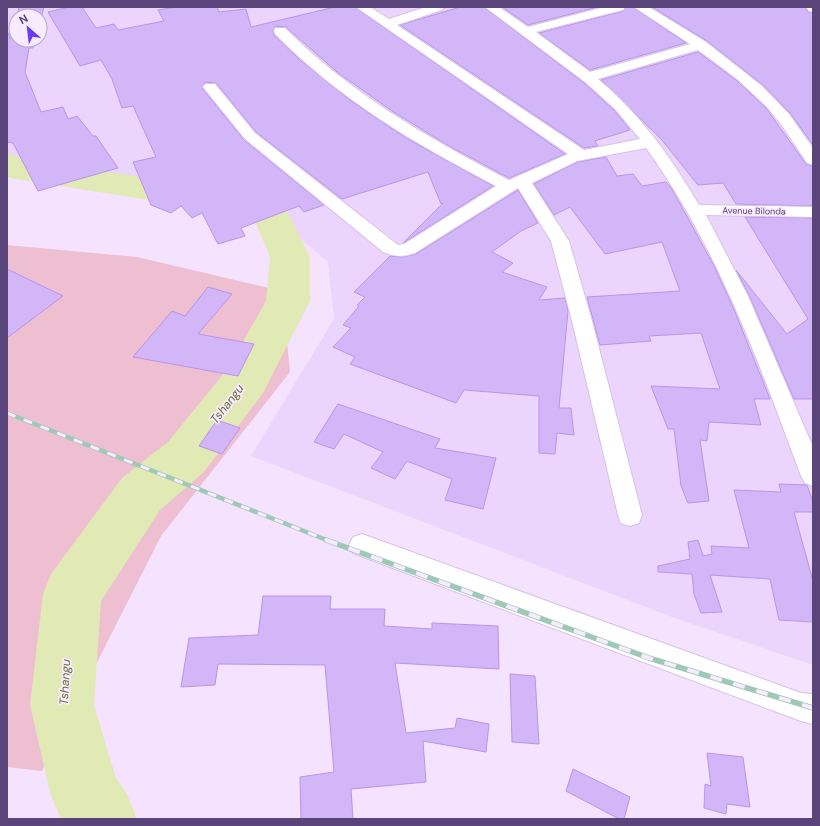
<svg xmlns="http://www.w3.org/2000/svg" width="820" height="826" font-family="'DM Sans',sans-serif">
	<rect width="100%" height="100%" fill="#f4e2ff"/>
	<path fill="#ecd5fc" fill-rule="evenodd" d="M7,7H813V665L672,617L251,456L334,319L328,262L269,211L206,198L23,170L7,164ZM16,16H40V40H16Z"/>
	<path fill="#eebfd0" d="M7,245L137,257L282,291L290,372L161,536L42,771L7,767Z"/>
	<g fill="none" stroke-linecap="round" stroke-linejoin="round">
		<path fill="#e1eab4" fill-rule="evenodd" d="M7,153L30,160L206,187L283,203L310,257V301L263,393L204,472L160,510L101,601L94,705L116,778L127,794L137,819H61L51,796L30,705L43,594L51,574L122,478L168,442L229,367L266,301L270,257L254,219L206,209L10,178L7,176Z"/>
	</g>
	<path fill="#d2b6f7" stroke="#b995eb" d="M19,7H44L40,22V16H17Z
		M69,7H82L96,28L114,24L118,30L164,21L158,10L176,7H217L219,12L246,9L251,27L335,7H355L565,154L509,178L449,146L392,111L337,72L286,27L275,26L273,31L274,35L299,59L351,101L406,138L493,186L403,243L443,203L441,204L428,172L342,199L256,132L216,83L205,82L202,88L244,140L324,205L304,212L299,206L241,228L245,236L218,244L202,213L192,218L181,206L171,213L151,205L133,162L156,157L133,106L122,108L112,79L101,60L80,66L48,12Z
		M460,7H484L584,83L614,110L630,130L595,141L598,146L584,148L400,25Z
		M502,7H598L528,25Z
		M626,7H633L686,43L590,70L539,33L623,11Z
		M652,7H805L808,12L813,13V145L790,113L763,85L707,41Z
		M16,20V40H35L33,48H29L25,72L41,112L63,107L68,119L77,116L93,136H96L118,168L38,191L13,143L7,142V31L11,39Z
		M698,52L736,80L766,108L806,164L813,166V206L736,204L723,183L698,185L661,139L601,80Z
		M606,157L617,176L633,174L642,186L666,182L672,189L714,266L733,307L770,399H754L761,425L709,422L707,441L700,440L709,501L688,503L681,486L674,429H668L651,386L720,389L701,333L649,336L651,341L600,345L587,297L680,291L662,242L605,254L570,207L554,215L534,184L577,162Z
		M518,190L538,223L521,231L492,252L513,263L502,272L547,287L539,300L565,298L568,311L559,408H571L574,435L557,433L555,454L539,453V396L464,390L456,403L350,364L355,357L333,347L351,328L343,325L359,306L357,305L365,297L354,292L390,256L403,257L416,254Z
		M745,217L813,218V399H794L749,295L736,270L787,334L808,319Z
		M7,269L63,296L7,338Z
		M208,287L232,294L198,334L254,344L238,376L133,357L172,311L185,316Z
		M338,404L440,439L435,448L496,458L483,509L445,500L452,479L407,461L395,479L371,468L383,452L344,434L334,449L314,442Z
		M217,420L240,428L222,454L199,446Z
		M779,484L807,485L813,502V512H794L813,581V622L779,620L770,579L710,575L722,612L701,613L694,594L692,574L658,572V566L690,559L688,542L698,540L703,556L712,554L711,546L749,548L734,490L781,492Z
		M263,596H331L330,609H385L384,626L432,629V623L498,626L499,669L395,663L406,733L455,728L457,718L489,724L486,752L423,741L426,782L351,789L353,819H301L300,777L334,772L325,665L218,664L215,685L181,687L189,638L258,635Z
		M510,674L535,676L539,744L512,742Z
		M707,753L743,757L750,807L727,804L726,814L704,808L705,784L711,786Z
		M573,769L630,797L624,819H619L566,791Z"/>
	<g fill="none" stroke-linecap="round" stroke-linejoin="round">
		<g stroke="#d5c1e9" stroke-width="2">
			<path id="minor" d="M356,7H370L389,19L426,7H444L442,10L397,25L584,150L640,139L615,109L585,82L485,7H499L528,27L604,7H625L623,10L536,32L590,72L690,44L634,7H649L706,42L762,86L789,114L813,148V165L807,163L783,127L767,107L737,79L698,50L598,79C641,115 671,157 699,205L813,207V217L706,215L748,296L810,440L813,446V486L805,483L801,476C759,363 717,246 646,148L577,161L532,183L569,241L592,321L642,515L639,523L630,526L621,523L618,515L572,321L551,241L518,188L415,253C403,257 395,257 383,252L245,139L203,87L205,84H215L255,133L398,245L404,244L496,186C414,143 340,100 275,34L274,31L275,28H285C351,94 427,137 509,180L568,154Z
				M806,7H813V12L809,11Z
				M362,534L801,693L813,694V724L801,721L353,553L349,545L353,537Z"/>
		</g>
		<use href="#minor" fill="#fff" fill-rule="evenodd"/>
		<g stroke="#9fc9b7" stroke-width="4.5">
			<path id="rail-far1" d="M7,413L329,541"/>
		</g>
		<g stroke="#9fc9b7" stroke-width="5.5">
			<path id="rail" d="M326,540L649,658L813,708"/>
		</g>
		<use href="#rail-far1" stroke="#f8eaff" stroke-width="3" stroke-dasharray="9" stroke-linecap="butt"/>
		<use href="#rail" stroke="#f8eaff" stroke-width="4" stroke-dasharray="12" stroke-linecap="butt"/>
	</g>
	<g text-anchor="middle" stroke-width="3.5" stroke-linejoin="round" paint-order="stroke">
		<g font-size="9" fill="#594579" stroke="#f8eaff">
			<text transform="translate(754 211) rotate(1)" y="3">Avenue Bilonda</text>
		</g>
		<g font-size="12" font-style="italic" fill="#657132" stroke="#f8eaff">
			<text transform="translate(227 404) rotate(-52)" y="4">Tshangu</text>
			<text transform="translate(65 682) rotate(-87)" y="4">Tshangu</text>
		</g>
	</g>
	<rect width="820" height="826" fill="none" stroke="#594579" stroke-width="16"/>
	<g transform="translate(28 28) rotate(332)"><circle r="19" fill="#f8eaff" stroke="#b8a8c9"/>
	<path d="M0-3L7 15L0 10L-7 15Z" fill="#6a3af5"/>
	<text y="-6" font-size="11" font-weight="bold" text-anchor="middle" fill="#594579">N</text>
	</g>
</svg>
